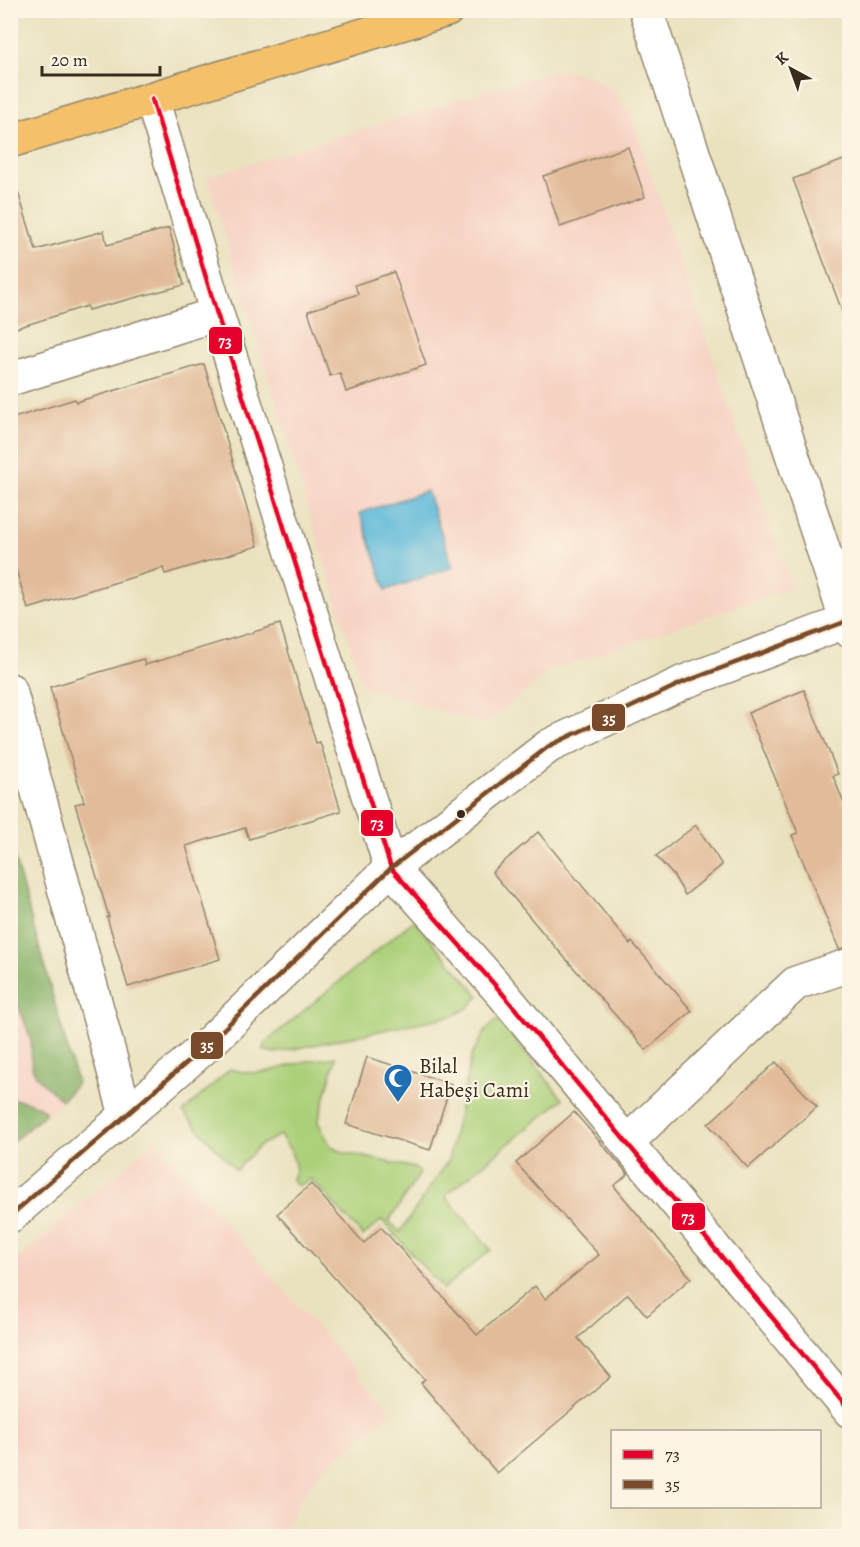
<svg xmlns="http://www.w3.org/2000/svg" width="860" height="1547" font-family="Alegreya,serif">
	<rect width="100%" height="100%" fill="#fcf5e5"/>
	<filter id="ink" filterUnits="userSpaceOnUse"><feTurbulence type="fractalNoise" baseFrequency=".0167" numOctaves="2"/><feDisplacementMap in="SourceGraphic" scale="12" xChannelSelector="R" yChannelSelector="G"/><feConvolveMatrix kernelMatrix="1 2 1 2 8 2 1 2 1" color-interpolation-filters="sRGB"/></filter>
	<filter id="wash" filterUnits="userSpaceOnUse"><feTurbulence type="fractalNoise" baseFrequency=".008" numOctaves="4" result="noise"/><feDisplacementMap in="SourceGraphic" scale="24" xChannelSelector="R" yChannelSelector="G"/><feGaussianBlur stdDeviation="1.35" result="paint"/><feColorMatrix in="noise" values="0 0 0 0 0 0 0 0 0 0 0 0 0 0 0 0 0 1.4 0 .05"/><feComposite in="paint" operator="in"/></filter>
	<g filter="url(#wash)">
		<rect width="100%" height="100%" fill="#eae2bf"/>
		<path fill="#f6d2c3" d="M551,71L573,72L593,78L613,91L629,110L791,588L549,671L485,725L362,685L207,177Z
			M10,842L77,1083L73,1093L11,1146Z
			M154,1141L392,1413L324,1468L299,1501L279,1536H11V1265Z"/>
		<path fill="#acd079" stroke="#747d4c" stroke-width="1.5" d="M414,920L479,996L468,1008L455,1015L275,1053L262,1050L267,1041Z
			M497,1019L563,1099L445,1196L491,1250L443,1289L382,1220L363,1236L311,1179L298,1186L292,1179L296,1168L291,1151L280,1135L260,1145L236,1170L183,1112L230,1069C261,1078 274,1069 303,1062C313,1059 325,1059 336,1057L318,1122L330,1145L342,1152L415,1168L420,1173L389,1221L400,1232L448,1161L472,1054L487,1029Z"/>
		<path fill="#89b269" stroke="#626e44" stroke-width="1.5" d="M10,842L77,1083L62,1100C53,1092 39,1082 33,1070C29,1061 33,1051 31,1042C27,1024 19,1007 11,990Z
			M11,1099C24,1100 35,1103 45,1111V1114L11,1143Z"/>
		<path fill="#5ab8d9" stroke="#4a717c" stroke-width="1.5" d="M427,491L453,567L386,590L360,513Z"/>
		<g id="blocks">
			<path fill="#e2bb9a" d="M628,147L645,197L560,227L543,176Z
				M849,158V322H846L793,179Z
				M18,192L36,250L104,231L107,245L169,228L184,285L88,310L87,306L10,330V194Z
				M394,272L426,365L346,392L340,373L330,376L308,311L358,294L355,285Z
				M204,364L258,546L165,574L163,568L28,609L10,550V419L75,399L76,402Z
				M280,624L316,743L320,742L341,811L249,839L245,828L186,846L220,959L128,987L107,917H109L75,804L84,802L50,687L143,659L145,665Z
				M804,690L838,774L833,776L849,816V947L839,949L792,835L798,833L748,713Z
				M696,825L722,865L685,895L674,876L656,856Z
				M538,832L630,944L632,942L692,1011L646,1050L544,934L492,872Z
				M367,1057L451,1084L430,1150L346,1124Z
				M776,1062L817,1107L748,1168L708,1124Z
				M574,1112L628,1174L614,1186L691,1278L647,1316L628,1294L578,1338L611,1377L497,1473L421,1383L425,1379L277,1214L311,1184L364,1243L381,1227L477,1335L535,1286L545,1299L599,1255L516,1163Z"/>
		</g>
	</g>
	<g filter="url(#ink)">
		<use href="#blocks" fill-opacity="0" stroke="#92866e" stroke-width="1.5"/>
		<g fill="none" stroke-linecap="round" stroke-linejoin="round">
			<g stroke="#92866e" stroke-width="36">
				<path id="minor" d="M646,10L850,631
					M152,99L217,314L391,868L502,993L850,1411
					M10,379L217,314
					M10,690L126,1115
					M627,1142L796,983L850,965
					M10,1216L207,1045L391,868L549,746L684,682L850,620"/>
			</g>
			<g stroke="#92866e" stroke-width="36">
				<path id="highway" d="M10,141L447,10"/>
			</g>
			<use href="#minor" stroke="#fff" stroke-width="33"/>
			<use href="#highway" stroke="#f4c16a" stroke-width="33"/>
			<g stroke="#fcf5e5" stroke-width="9">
				<path id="bus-1" d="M152,99L217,314L391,868L502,993L850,1411"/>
			</g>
			<g stroke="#fcf5e5" stroke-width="9">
				<path id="bus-2" d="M10,1216L207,1045L391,868L549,746L684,682L850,620"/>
			</g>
			<use href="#bus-1" stroke="#e4002b" stroke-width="4.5"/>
			<use href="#bus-2" stroke="#7a4b2a" stroke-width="4.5"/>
		</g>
	</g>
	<defs>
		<g id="mosque-pin" transform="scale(1.5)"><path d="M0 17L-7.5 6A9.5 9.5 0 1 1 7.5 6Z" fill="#1f6fb2" stroke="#fcf5e5"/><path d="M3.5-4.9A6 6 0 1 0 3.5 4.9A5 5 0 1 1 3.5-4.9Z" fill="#fff"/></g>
	</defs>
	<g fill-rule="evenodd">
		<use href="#mosque-pin" x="398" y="1078"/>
	</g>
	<circle fill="#3b2a1e" stroke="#fcf5e5" stroke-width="2" cx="461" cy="814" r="5"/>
	<g text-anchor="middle" stroke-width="4.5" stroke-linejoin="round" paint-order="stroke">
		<g font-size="21" fill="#3b2a1e" stroke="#fcf5e5" text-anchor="start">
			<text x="419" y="1073">Bilal<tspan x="419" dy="24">Habeşi Cami</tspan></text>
		</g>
	</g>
	<g stroke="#fcf5e5" stroke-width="2">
		<rect x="208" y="326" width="35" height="29" rx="6" fill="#e4002b"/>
		<rect x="591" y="703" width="35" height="29" rx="6" fill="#7a4b2a"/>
		<rect x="360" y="809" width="34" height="28" rx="6" fill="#e4002b"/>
		<rect x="190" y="1031" width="34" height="29" rx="6" fill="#7a4b2a"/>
		<rect x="671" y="1202" width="35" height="29" rx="6" fill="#e4002b"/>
	</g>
	<g font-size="16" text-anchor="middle" font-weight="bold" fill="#fff">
		<text x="225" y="347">73</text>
		<text x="609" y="724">35</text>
		<text x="377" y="829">73</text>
		<text x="207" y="1051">35</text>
		<text x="688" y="1223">73</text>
	</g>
	<rect width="860" height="1547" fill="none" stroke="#fcf5e5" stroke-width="36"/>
	<rect x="611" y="1430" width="210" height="78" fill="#fcf5e5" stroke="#afa495" stroke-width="1.5"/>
	<rect x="623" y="1450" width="30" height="9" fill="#e4002b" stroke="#afa495" stroke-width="1.5"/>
	<text x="665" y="1460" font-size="18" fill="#3b2a1e">73</text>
	<rect x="623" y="1480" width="30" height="9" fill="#7a4b2a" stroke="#afa495" stroke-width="1.5"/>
	<text x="665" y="1490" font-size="18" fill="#3b2a1e">35</text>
	<g transform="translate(791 69) rotate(319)" stroke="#fcf5e5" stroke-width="4.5" paint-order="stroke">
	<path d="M0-4.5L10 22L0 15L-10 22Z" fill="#3b2a1e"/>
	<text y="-9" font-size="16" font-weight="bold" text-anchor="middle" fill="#3b2a1e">K</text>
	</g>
	<path d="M42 66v9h118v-9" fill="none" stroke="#3b2a1e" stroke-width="3"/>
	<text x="51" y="66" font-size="18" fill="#3b2a1e" stroke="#fcf5e5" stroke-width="4.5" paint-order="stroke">20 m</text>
</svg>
